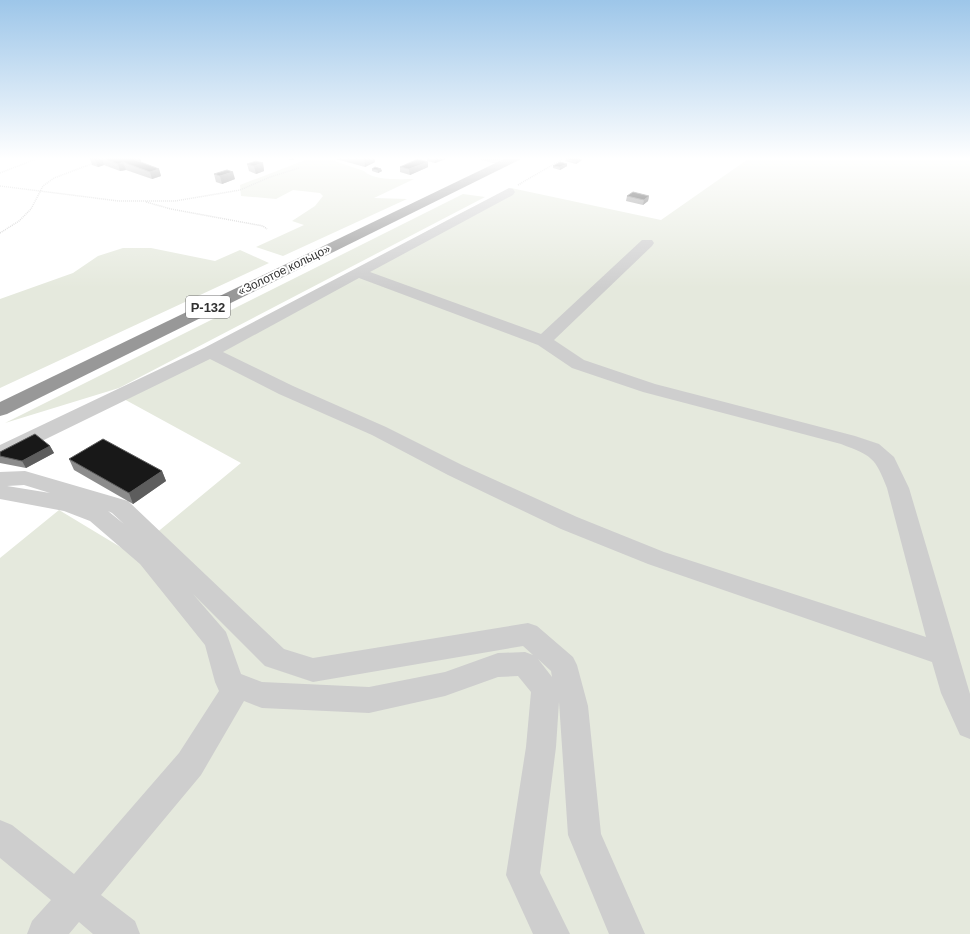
<svg xmlns="http://www.w3.org/2000/svg" width="970" height="934" font-family="Arial,sans-serif">
	<rect width="100%" height="100%" fill="#fff"/>
	<path fill="#e5e9dd" d="M313,157H323L364,171C374,181 400,179 414,179L374,198L407,199L283,256L256,247L304,225L292,221L315,206L323,196L320,193L293,190L276,199L241,196L240,185Z
		M751,157H970V934H0V558L59,510L122,548L149,539L241,463L122,398L455,216L511,188L661,220Z
		M463,194L485,197L119,388L5,423Z
		M123,248H151L215,261L240,250L269,263L0,388V299L73,273L98,256Z"/>
	<g fill="none" stroke-linecap="round" stroke-linejoin="round">
		<path stroke="#c8c8c8" stroke-width="1.5" stroke-dasharray="1 1" stroke-linecap="butt" d="M0,173L41,157
			M518,185L566,157
			M0,186L119,201H175L240,190L270,177L299,168
			M146,202L171,209L263,226L267,229
			M0,233L19,221L31,209L43,186L54,178L94,163"/>
		<path fill="#cecece" fill-rule="evenodd" d="M477,157H494L501,159L502,161L497,164L478,159Z
			M509,188L513,189L515,192L513,195L370,272L541,334L642,240H652L654,243L652,246L554,340L584,360L655,384L855,436L879,444L894,457L909,488L970,694V739L960,735L941,693L932,662L648,564L561,529L448,475L372,435L279,394L210,359L7,458L0,460V445L204,348ZM359,278L538,345L572,368L643,392L841,444C872,456 875,457 887,488L926,637L664,552L577,517L462,465L386,427L293,386L223,352Z
			M25,471L128,501L284,649L313,658L528,623L537,626L573,657L577,665L588,706L601,834L645,934H609L568,835L559,702L556,747L540,873L570,934H533L506,875L526,747L531,692L518,676L498,677L445,696L369,713L262,708L244,701L201,775L101,895L135,921L140,934H93L79,922L69,934H27L32,921L51,900L0,858V820L12,825L74,874L179,753L219,691L215,682L205,645L140,564L90,521L64,511L0,499V472ZM24,485L50,493L7,486ZM108,511L112,513L124,524ZM193,594L265,666L313,682L523,646L533,655L525,652L498,653L445,672L369,687L262,682L241,674L226,632ZM538,659L551,671L552,677Z"/>
		<path fill="#989898" fill-rule="evenodd" d="M508,157H523L521,159L7,414L0,416V402Z"/>
	</g>
	<path fill="#8c8c8c" d="M92,157L141,163L159,169L161,176L152,179L126,170L120,171L104,165L98,167L92,165L90,158Z
		M284,157H300L292,160L284,158Z
		M335,157H375V162L365,167L336,159Z
		M427,157H447L448,158L435,163L427,161Z
		M566,159L582,160L576,164L565,161Z
		M263,163L264,171L256,174L249,171L247,164Z
		M567,164V166L560,170L553,168V166Z
		M400,167H428L410,175L400,172Z
		M372,169H381L382,171L378,173L372,171Z
		M214,174L235,179L222,184L216,182Z
		M627,196H649L648,201L643,205L626,201Z
		M50,446L54,453L26,468L0,463V452Z
		M69,459L162,471L166,481L133,504L74,470Z"/>
	<path fill="#5d5d5d" d="M140,157L142,165L133,159Z
		M291,157H300L292,160Z
		M364,157H375V162L365,167Z
		M438,157H447L448,158L435,163V158Z
		M582,157V160L576,164V161Z
		M102,158L104,165L98,167L95,160Z
		M123,162L126,170L120,171L118,164Z
		M428,162V167L410,175L409,169Z
		M263,163L264,171L256,174L254,166Z
		M567,164V166L560,170V167Z
		M159,169L161,176L152,179L150,172Z
		M381,169L382,171L378,173V170Z
		M233,172L235,179L222,184L220,176Z
		M649,196L648,201L643,205L644,200Z
		M50,446L54,453L26,468L22,461Z
		M162,471L166,481L133,504L129,493Z"/>
	<path fill="#181818" stroke="#5d5d5d" d="M92,157H140L133,159L159,169L150,172L123,162L118,164L102,158L95,160L90,158Z
		M430,157H438L435,158Z
		M569,157H582L576,161L566,159Z
		M418,159L428,162L409,169L400,167Z
		M256,161L263,163L254,166L247,164Z
		M560,162L567,164L560,167L553,166Z
		M375,167L381,169L378,170L372,169Z
		M227,170L233,172L220,176L214,174Z
		M633,192L649,196L644,200L627,196Z
		M35,434L50,446L22,461L0,456V452Z
		M103,439L162,471L129,493L69,459Z"/>
	<linearGradient id="sky" x2="0" y2="1"><stop stop-color="#9dc6e9"/><stop offset="0.55" stop-color="#fff"/><stop offset="1" stop-color="#fff" stop-opacity="0"/></linearGradient>
	<rect width="970" height="288" fill="url(#sky)"/>
	<g text-anchor="middle" stroke-width="4" stroke-linejoin="round" paint-order="stroke">
		<g font-size="12" fill="#313131" stroke="#fff">
			<text transform="translate(284 270) rotate(-26)" y="4">«Золотое кольцо»</text>
		</g>
		<rect fill="#fff" stroke="#6f6f6f" stroke-width="1" x="186" y="296" width="44" height="22" rx="3"/>
		<g font-size="13" font-weight="bold" fill="#313131">
			<text x="208" y="312">Р-132</text>
		</g>
	</g>
</svg>
